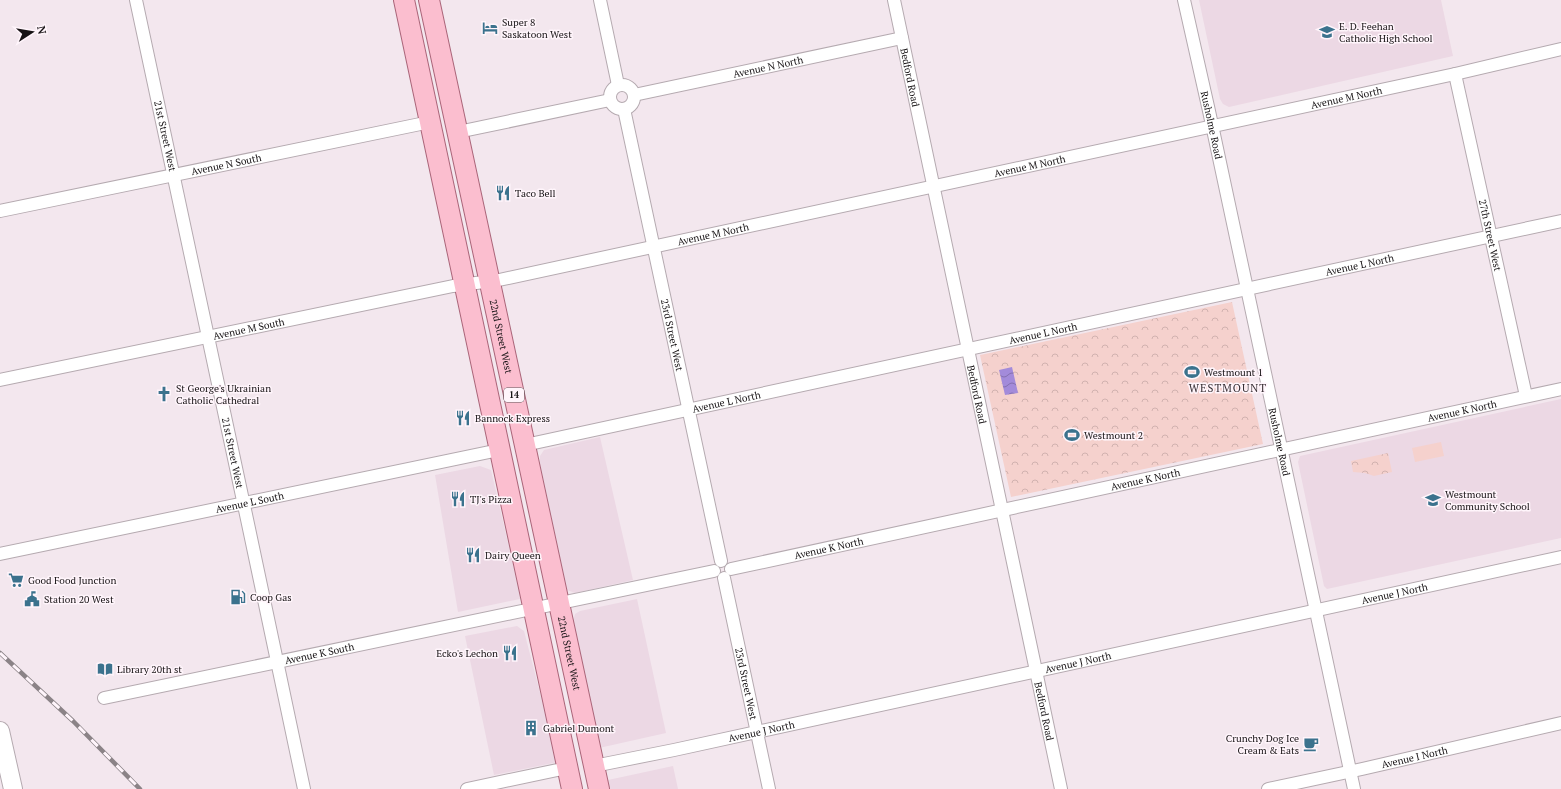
<svg xmlns="http://www.w3.org/2000/svg" width="1561" height="789" font-family="'PT Serif',serif">
	<defs>
		<pattern id="park-crowns" width="20" height="18" patternUnits="userSpaceOnUse"><rect width="20" height="18" fill="#f5d1cd"/><path d="M2 6a3 3 0 1 1 6 0M12 15a3 3 0 1 1 6 0" fill="none" stroke="#d1b2af"/></pattern>
		<pattern id="water-waves" width="16" height="10" patternUnits="userSpaceOnUse"><rect width="16" height="10" fill="#a38bda"/><path d="M0 5q4-4 8 0t8 0" fill="none" stroke="#8470b0"/></pattern>
	</defs>
	<rect width="100%" height="100%" fill="#f3e7ee"/>
	<path fill="#ecd8e4" d="M1199,0H1441L1453,56L1229,107L1223,104L1220,99Z
		M1561,399V538L1327,589L1324,586L1298,462L1300,456Z
		M600,437L633,580L575,593L567,590L540,464V456L544,450Z
		M480,466L491,470L519,590L520,599L458,612L435,475Z
		M637,599L666,733L599,748L573,621L575,614L580,611Z
		M517,626L524,631L558,762L494,775L465,636Z
		M673,766L678,789H610L608,780Z"/>
	<path fill="#f5d1cd" d="M1441,442L1444,456L1415,462L1412,448Z"/>
	<path fill="url(#park-crowns)" d="M1232,302L1263,444L1011,497L980,355Z
		M1388,453L1392,472L1374,476L1365,473L1353,472L1351,461Z"/>
	<path fill="url(#water-waves)" d="M1012,367L1018,393L1005,395L999,370Z"/>
	<g fill="none" stroke-linecap="round" stroke-linejoin="round">
		<g stroke="#b5aab0" stroke-width="14">
			<g id="street">
				<path id="s1" d="M136,0C194,263 248,526 304,789"/>
				<path d="M600,0L618,85"/>
				<path id="s2" d="M894,0C949,263 1005,526 1061,789"/>
				<path id="s3" d="M1184,0L1209,111L1354,789"/>
				<path id="s4" d="M1455,74L1526,396"/>
				<circle cx="622" cy="97" r="12"/>
				<path id="s5" d="M634,95L902,38"/>
				<path id="s6" d="M624,109L721,561"/>
				<path d="M458,132L610,100"/>
				<path id="s7" d="M0,211L430,122"/>
				<path id="s8" d="M0,380L453,286L499,280L1455,74L1561,49"/>
				<path id="s9" d="M525,445L1561,221"/>
				<path id="s10" d="M0,554L499,450"/>
				<path id="s11" d="M731,569L1561,389"/>
				<path id="s12" d="M724,578L769,789"/>
				<path id="s13" d="M104,698L714,571"/>
				<path id="s14" d="M594,766L674,750L1561,557"/>
				<path d="M467,789L567,768"/>
				<path id="s15" d="M1268,789L1362,769L1561,723"/>
			</g>
		</g>
		<g stroke="#b5aab0" stroke-width="20">
			<path id="secondary" d="M0,731L13,789"/>
		</g>
		<g stroke="#aa6579" stroke-width="22">
			<g id="primary">
				<path d="M404,0L572,789"/>
				<path id="s16" d="M429,0L599,789"/>
			</g>
		</g>
		<use href="#street" stroke="#fff" stroke-width="12"/>
		<use href="#secondary" stroke="#fff" stroke-width="18"/>
		<use href="#primary" stroke="#fbbecf" stroke-width="20"/>
		<g stroke="#8b8387" stroke-width="4.5">
			<path id="rail" d="M0,653L73,721L140,789"/>
		</g>
		<use href="#rail" stroke="#fff5fb" stroke-width="3" stroke-dasharray="9" stroke-linecap="butt"/>
	</g>
	<defs>
		<g id="hotel-bare" transform="scale(1.2)"><path d="M-6-4.5h1.5V1H6V5H4.5V3h-9V5H-6ZM-4 0a1.8 1.8 0 1 1 3.6 0ZM.5 0V-2.5h3Q6-2.5 6 0Z" fill="#3b728d" stroke="#fff5fb" stroke-width="2.5" paint-order="stroke"/></g>
		<g id="school-bare" transform="scale(1.2)"><path d="M0-5L7-2L0 1L-7-2ZM-4 1L0 2.5L4 1V4Q0 6-4 4Z" fill="#3b728d" stroke="#fff5fb" stroke-width="2.5" paint-order="stroke"/></g>
		<g id="restaurant-bare" transform="scale(1.2)"><path d="M-5-6h1v4h1v-4h1v4h1v-4h1v5L-1.5 .5V6h-2V.5L-5-1ZM5-6V6H3V1.5H1.5Q1.5-4 5-6Z" fill="#3b728d" stroke="#fff5fb" stroke-width="2.5" paint-order="stroke"/></g>
		<g id="stadium-bare" transform="scale(1.2)"><path d="M0-5a6.5 5 0 1 0 0 10a6.5 5 0 1 0 0-10ZM-3.5-1.8h7v3.6h-7Z" fill="#3b728d" stroke="#fff5fb" stroke-width="2.5" paint-order="stroke"/></g>
		<g id="church-bare" transform="scale(1.2)"><path d="M-1.2-6h2.4v3.5h3.3v2.4h-3.3V6h-2.4V-.1h-3.3v-2.4h3.3Z" fill="#3b728d" stroke="#fff5fb" stroke-width="2.5" paint-order="stroke"/></g>
		<g id="supermarket-bare" transform="scale(1.2)"><path d="M-6-5.5h2.5l.6 2H6L4.5 2H-2.5L-4.4-4H-6ZM-1.5 3.2a1.3 1.3 0 1 0 .1 0ZM3 3.2a1.3 1.3 0 1 0 .1 0Z" fill="#3b728d" stroke="#fff5fb" stroke-width="2.5" paint-order="stroke"/></g>
		<g id="fuel-bare" transform="scale(1.2)"><path d="M-5.5-6h7V0h2V4h1.3V-2.5L3-4.5l.8-.8L6-3V5H2.5V1h-1V6h-7ZM-4.2-4.7v3.2H.2V-4.7Z" fill="#3b728d" stroke="#fff5fb" stroke-width="2.5" paint-order="stroke"/></g>
		<g id="civic-bare" transform="scale(1.2)"><path d="M-.6-6.5H3V-4.5H.6V-3L4-1V1h2V6H-6V1h2V-1L-.6-3ZM-1.2 2.5V6h2.4V2.5Z" fill="#3b728d" stroke="#fff5fb" stroke-width="2.5" paint-order="stroke"/></g>
		<g id="library-bare" transform="scale(1.2)"><path d="M-6-4Q-3-5.5-.7-3.5V5Q-3 3-6 4ZM6-4Q3-5.5 .7-3.5V5Q3 3 6 4Z" fill="#3b728d" stroke="#fff5fb" stroke-width="2.5" paint-order="stroke"/></g>
		<g id="building-bare" transform="scale(1.2)"><path d="M-4-6H4V6H1V3H-1V6H-4ZM-2.5-4.3h1.7v1.8h-1.7ZM.8-4.3h1.7v1.8H.8ZM-2.5-1h1.7V.8h-1.7ZM.8-1h1.7V.8H.8Z" fill="#3b728d" stroke="#fff5fb" stroke-width="2.5" paint-order="stroke"/></g>
		<g id="cafe-bare" transform="scale(1.2)"><path d="M-5.5-4.5H6V0H3Q3 3.5 0 3.5H-2.5Q-5.5 3.5-5.5 0ZM3-3.2v2h1.7v-2ZM-6 4.5H4V6H-6Z" fill="#3b728d" stroke="#fff5fb" stroke-width="2.5" paint-order="stroke"/></g>
	</defs>
	<g fill-rule="evenodd">
		<use href="#hotel-bare" x="490" y="28"/>
		<use href="#school-bare" x="1327" y="32"/>
		<use href="#restaurant-bare" x="503" y="193"/>
		<use href="#stadium-bare" x="1192" y="372"/>
		<use href="#church-bare" x="164" y="394"/>
		<use href="#restaurant-bare" x="463" y="418"/>
		<use href="#stadium-bare" x="1072" y="435"/>
		<use href="#restaurant-bare" x="458" y="499"/>
		<use href="#school-bare" x="1433" y="500"/>
		<use href="#restaurant-bare" x="473" y="555"/>
		<use href="#supermarket-bare" x="16" y="580"/>
		<use href="#fuel-bare" x="238" y="597"/>
		<use href="#civic-bare" x="32" y="599"/>
		<use href="#restaurant-bare" x="510" y="653"/>
		<use href="#library-bare" x="105" y="669"/>
		<use href="#building-bare" x="531" y="728"/>
		<use href="#cafe-bare" x="1311" y="744"/>
	</g>
	<g text-anchor="middle" stroke-width="3" stroke-linejoin="round" paint-order="stroke">
		<rect fill="#fff5fb" stroke="#5c5659" stroke-width="1" x="504" y="388" width="20" height="14" rx="3"/>
		<g font-size="9" font-weight="bold" fill="#161214">
			<text x="514" y="398">14</text>
		</g>
		<g font-size="10" fill="#161214" stroke="#fff5fb" text-anchor="start">
			<text x="502" y="26">Super 8<tspan x="502" dy="12">Saskatoon West</tspan></text>
			<text x="1339" y="30">E. D. Feehan<tspan x="1339" dy="12">Catholic High School</tspan></text>
			<text x="515" y="197">Taco Bell</text>
			<text x="1204" y="376">Westmount 1</text>
			<text x="176" y="392">St George's Ukrainian<tspan x="176" dy="12">Catholic Cathedral</tspan></text>
			<text x="475" y="422">Bannock Express</text>
			<text x="1084" y="439">Westmount 2</text>
			<text x="1445" y="498">Westmount<tspan x="1445" dy="12">Community School</tspan></text>
			<text x="470" y="503">TJ's Pizza</text>
			<text x="485" y="559">Dairy Queen</text>
			<text x="28" y="584">Good Food Junction</text>
			<text x="250" y="601">Coop Gas</text>
			<text x="44" y="603">Station 20 West</text>
			<text x="498" y="657" text-anchor="end">Ecko's Lechon</text>
			<text x="117" y="673">Library 20th st</text>
			<text x="543" y="732">Gabriel Dumont</text>
			<text x="1299" y="742" text-anchor="end">Crunchy Dog Ice<tspan x="1299" dy="12">Cream &amp; Eats</tspan></text>
		</g>
		<g font-size="10" fill="#161214" stroke="#fff5fb">
			<text dy="4" stroke="none"><textPath href="#s5" startOffset="137">Avenue N North</textPath></text>
			<text dy="4" stroke="none"><textPath href="#s2" startOffset="79">Bedford Road</textPath></text>
			<text dy="4" stroke="none"><textPath href="#s8" startOffset="1376">Avenue M North</textPath></text>
			<text dy="4" stroke="none"><textPath href="#s3" startOffset="128">Rusholme Road</textPath></text>
			<text dy="4" stroke="none"><textPath href="#s1" startOffset="139">21st Street West</textPath></text>
			<text dy="4" stroke="none"><textPath href="#s7" startOffset="231">Avenue N South</textPath></text>
			<text dy="4" stroke="none"><textPath href="#s8" startOffset="1052">Avenue M North</textPath></text>
			<text dy="4" stroke="none"><textPath href="#s8" startOffset="728">Avenue M North</textPath></text>
			<text dy="4" stroke="none"><textPath href="#s4" startOffset="165">27th Street West</textPath></text>
			<text dy="4" stroke="none"><textPath href="#s9" startOffset="854">Avenue L North</textPath></text>
			<text dy="4" stroke="none"><textPath href="#s8" startOffset="254">Avenue M South</textPath></text>
			<text dy="4" stroke="none"><textPath href="#s9" startOffset="530">Avenue L North</textPath></text>
			<text dy="4" stroke="none"><textPath href="#s6" startOffset="231">23rd Street West</textPath></text>
			<text dy="4" stroke="none"><textPath href="#s16" startOffset="344">22nd Street West</textPath></text>
			<text dy="4" stroke="none"><textPath href="#s2" startOffset="403">Bedford Road</textPath></text>
			<text dy="4" stroke="none"><textPath href="#s9" startOffset="206">Avenue L North</textPath></text>
			<text dy="4" stroke="none"><textPath href="#s11" startOffset="748">Avenue K North</textPath></text>
			<text dy="4" stroke="none"><textPath href="#s3" startOffset="452">Rusholme Road</textPath></text>
			<text dy="4" stroke="none"><textPath href="#s1" startOffset="463">21st Street West</textPath></text>
			<text dy="4" stroke="none"><textPath href="#s11" startOffset="424">Avenue K North</textPath></text>
			<text dy="4" stroke="none"><textPath href="#s10" startOffset="255">Avenue L South</textPath></text>
			<text dy="4" stroke="none"><textPath href="#s11" startOffset="100">Avenue K North</textPath></text>
			<text dy="4" stroke="none"><textPath href="#s14" startOffset="819">Avenue J North</textPath></text>
			<text dy="4" stroke="none"><textPath href="#s16" startOffset="668">22nd Street West</textPath></text>
			<text dy="4" stroke="none"><textPath href="#s13" startOffset="220">Avenue K South</textPath></text>
			<text dy="4" stroke="none"><textPath href="#s14" startOffset="495">Avenue J North</textPath></text>
			<text dy="4" stroke="none"><textPath href="#s12" startOffset="108">23rd Street West</textPath></text>
			<text dy="4" stroke="none"><textPath href="#s2" startOffset="727">Bedford Road</textPath></text>
			<text dy="4" stroke="none"><textPath href="#s14" startOffset="171">Avenue J North</textPath></text>
			<text dy="4" stroke="none"><textPath href="#s15" startOffset="150">Avenue I North</textPath></text>
		</g>
		<g font-size="11" letter-spacing="1" fill="#362d32" stroke="#fff5fb">
			<text x="1228" y="392">WESTMOUNT</text>
		</g>
	</g>
	<g transform="translate(32 32) rotate(78)" stroke="#fff5fb" stroke-width="3" paint-order="stroke">
	<path d="M0-3L7 15L0 10L-7 15Z" fill="#161214"/>
	<text y="-6" font-size="11" font-weight="bold" text-anchor="middle" fill="#161214">N</text>
	</g>
</svg>
